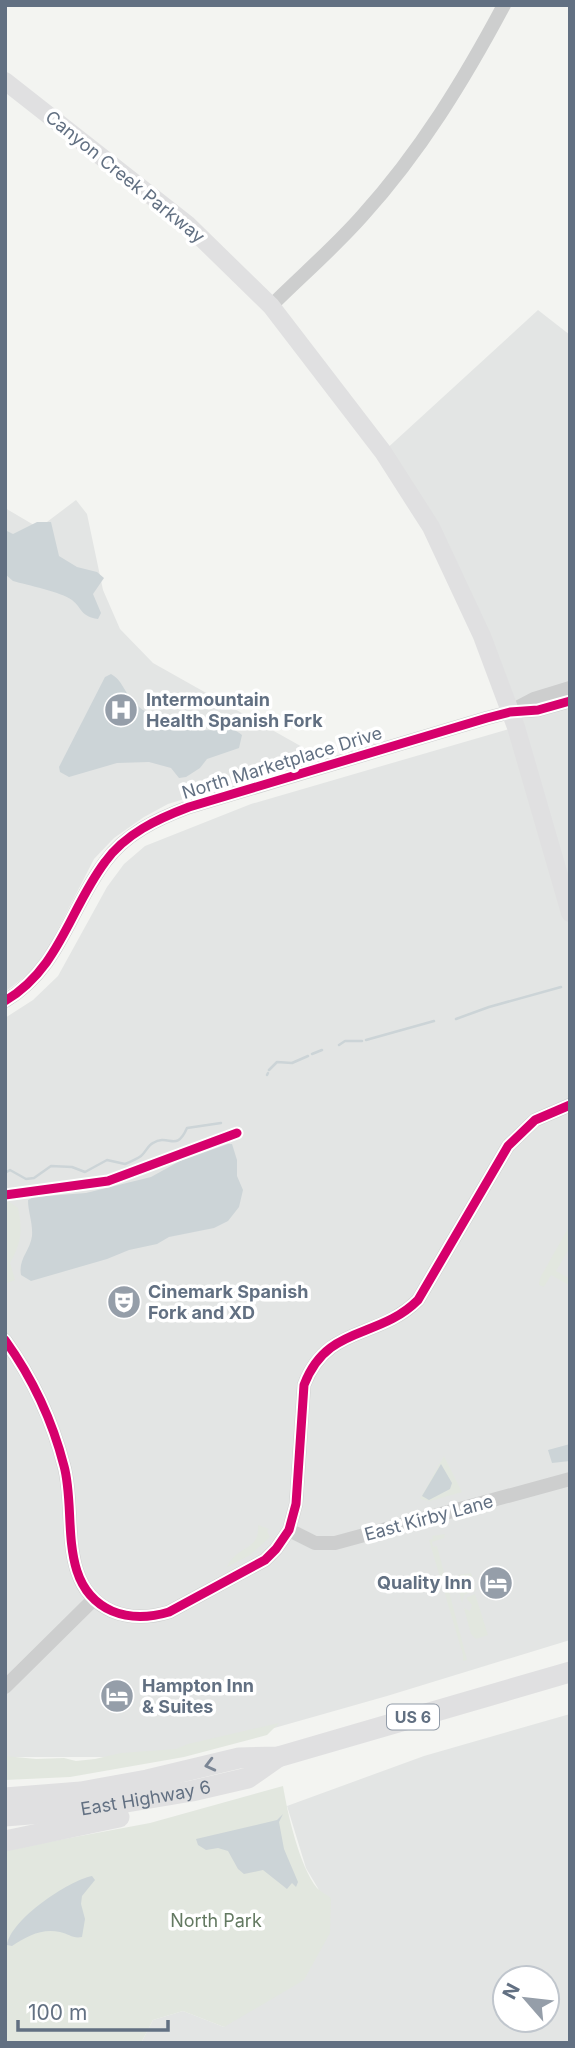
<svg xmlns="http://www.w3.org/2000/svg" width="575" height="2048" font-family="Inter,sans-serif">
	<rect width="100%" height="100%" fill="#f3f4f1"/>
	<path fill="#e3e5e4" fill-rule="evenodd" d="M538,310L570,335V1640L387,1696L172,1757H5V1018L33,1000L58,976L107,887L124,864L145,846L251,804L516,727L445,556L383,452Z
		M76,500L87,514L103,590L120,629L153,663L320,757L168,804L144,817L114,838L94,859L50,945L31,972L5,992V508L39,528Z
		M570,1714V2043H141L153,2020L183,2011L224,2027L319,1890L306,1868L287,1806L424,1756ZM505,1978H547V2020H505Z"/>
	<path fill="#e2e7df" d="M5,1199L18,1208C23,1231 21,1243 10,1263L15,1280L5,1284Z
		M570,1225V1247L556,1271L570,1279L569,1285L551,1275L544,1287L539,1285L540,1278Z
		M444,1456L462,1492L430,1501L420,1499Z
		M258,1525L269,1529L267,1531L270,1537L250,1555L227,1567C237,1544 260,1552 258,1525Z
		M445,1534L444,1538L432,1542L433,1547L437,1546L467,1660L463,1661V1655L429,1540L433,1539L432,1536Z
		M471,1573L476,1590L464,1595L462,1603L457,1581L459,1575Z
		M475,1594L488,1635L476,1639L471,1634L464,1608L470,1611L472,1605L466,1598Z
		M279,1723L267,1735L184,1757L70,1777L5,1780V1756L36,1759L64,1758L76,1761L95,1759L121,1753L176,1749L188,1744Z
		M283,1786C288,1815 299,1865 317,1888C321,1892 327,1895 331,1898L330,1933L304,1980L224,2027L183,2011L153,2020L141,2043H5V1850L150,1823Z"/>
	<path fill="#ccd4d7" d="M37,522H51L59,556L77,567L97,572L104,578L93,594L101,613L98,619C80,616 83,609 72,600C61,592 27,585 13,581L5,574V530L13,534Z
		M111,674C122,680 124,691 132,700C147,719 180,725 203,730C222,732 224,721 242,735L239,748L207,759L200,768L186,777L179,778L171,768L149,762L117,763L69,777L60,772L59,767L105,677Z
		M228,1144H232L237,1160V1176L243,1190L239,1207L228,1221L214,1228L169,1237L157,1244L129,1250L107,1259L31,1281L21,1275C18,1259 30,1251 32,1236C33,1223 28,1212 28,1200L34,1197L86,1193L151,1177L180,1161Z
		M570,1444V1461L552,1463L548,1450Z
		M441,1464L452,1483L450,1489L429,1500L422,1496Z
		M283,1814L279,1822L284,1849L298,1882L296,1887L292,1883L287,1889L263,1870L244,1874L238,1869L228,1851L218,1848L206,1850L198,1845L196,1839L277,1820Z
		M92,1876L95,1880L82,1896L81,1904L85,1919L82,1937C73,1939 69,1934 60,1932C42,1928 27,1936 12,1946L7,1945C11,1919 68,1881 92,1876Z"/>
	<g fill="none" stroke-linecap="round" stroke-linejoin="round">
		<path stroke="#ccd4d7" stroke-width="2.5" d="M456,1019L489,1007L561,987
			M366,1040L434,1021
			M339,1045L345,1041H362
			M312,1054L322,1050
			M269,1070L277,1062L292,1063L308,1056
			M267,1075L268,1073
			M5,1173L10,1170L26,1179L34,1178L51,1166L72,1167L85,1172L107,1160L125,1164C130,1162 137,1159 141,1156C146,1152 148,1145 153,1143C169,1133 176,1153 187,1128L221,1123"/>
		<path stroke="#cdcece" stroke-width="14" d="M271,306C301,276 335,247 363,215C420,152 464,80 504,5
			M515,709L534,699L570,688
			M5,1001C60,968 69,910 105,862C125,834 157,819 189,807L487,718L510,712L538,710L570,701
			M5,1340C33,1379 52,1419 64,1466C77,1513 56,1586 112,1611C131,1619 149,1618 169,1612L265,1560L276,1549L289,1530L296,1504L304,1385C327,1324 378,1340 418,1300L508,1146L535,1120L570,1105
			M289,1530L315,1543H335L570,1479
			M5,1687L93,1600"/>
		<path stroke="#e0e0e1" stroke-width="18" d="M5,81L187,224L271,306L383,452L431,527L482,636L516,727L570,913"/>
		<g stroke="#e0e0e1" stroke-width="21">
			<path d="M5,1798L81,1792L147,1780L239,1758L278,1757L570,1672"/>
			<path id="s1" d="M5,1816L79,1810L192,1791L248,1778L278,1757"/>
			<path d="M5,1841L119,1817"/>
		</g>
		<g stroke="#fff" stroke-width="13">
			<path id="cycleway" d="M5,1001C60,968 69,910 105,862C125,834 157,819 189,807L487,718L510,712L538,710L570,701
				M5,1195L108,1181L237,1133
				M5,1340C33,1379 52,1419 64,1466C77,1513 56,1586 112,1611C131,1619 149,1618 169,1612L265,1560L276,1549L289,1530L296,1504L304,1385C327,1324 378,1340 418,1300L508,1146L535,1120L570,1105"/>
		</g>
		<use href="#cycleway" stroke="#d6006c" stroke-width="9"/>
	</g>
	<defs><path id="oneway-chevron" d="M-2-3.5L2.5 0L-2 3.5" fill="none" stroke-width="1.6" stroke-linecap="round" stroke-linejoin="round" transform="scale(1.75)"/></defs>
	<use stroke="#7b8695" href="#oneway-chevron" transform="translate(210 1765) rotate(166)"/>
	<defs>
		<g id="hospital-disc" transform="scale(1.75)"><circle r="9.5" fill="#959ea9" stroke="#fff"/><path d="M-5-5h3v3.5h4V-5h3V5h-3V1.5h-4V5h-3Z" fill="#fff"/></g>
		<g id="theatre-disc" transform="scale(1.75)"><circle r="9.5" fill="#959ea9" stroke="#fff"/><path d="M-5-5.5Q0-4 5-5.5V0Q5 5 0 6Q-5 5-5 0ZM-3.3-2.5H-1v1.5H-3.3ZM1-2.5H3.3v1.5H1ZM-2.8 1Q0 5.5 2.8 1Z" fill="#fff"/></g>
		<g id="hotel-disc" transform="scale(1.75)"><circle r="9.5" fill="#959ea9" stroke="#fff"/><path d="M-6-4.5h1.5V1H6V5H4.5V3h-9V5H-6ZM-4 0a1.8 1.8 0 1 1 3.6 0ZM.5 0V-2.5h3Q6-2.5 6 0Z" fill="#fff"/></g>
	</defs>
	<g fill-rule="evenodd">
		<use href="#hospital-disc" x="121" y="710"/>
		<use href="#theatre-disc" x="124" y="1302"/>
		<use href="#hotel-disc" x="496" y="1583"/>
		<use href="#hotel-disc" x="117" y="1696"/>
	</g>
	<g text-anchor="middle" stroke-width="7" stroke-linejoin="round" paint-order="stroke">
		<rect fill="#fff" stroke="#919ba8" stroke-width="2" x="387" y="1704.5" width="52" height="25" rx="5"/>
		<g font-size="16" font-weight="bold" fill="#627082">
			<text x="413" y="1723">US 6</text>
		</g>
		<g font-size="18" fill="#627082" stroke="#fff">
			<text transform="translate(125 177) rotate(39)" y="6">Canyon Creek Parkway</text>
			<text transform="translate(282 763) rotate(-17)" y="6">North Marketplace Drive</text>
			<text transform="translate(429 1518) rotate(-15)" y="6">East Kirby Lane</text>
			<text dy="6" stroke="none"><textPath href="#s1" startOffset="142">East Highway 6</textPath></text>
		</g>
		<g font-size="18" font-weight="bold" fill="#627082" stroke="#fff" text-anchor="start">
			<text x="146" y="706">Intermountain<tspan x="146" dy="21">Health Spanish Fork</tspan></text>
			<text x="148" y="1298">Cinemark Spanish<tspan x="148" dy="21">Fork and XD</tspan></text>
			<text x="472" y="1589" text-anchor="end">Quality Inn</text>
			<text x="142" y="1692">Hampton Inn<tspan x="142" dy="21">&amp; Suites</tspan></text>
		</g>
		<g font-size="18" fill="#637961" stroke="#fff">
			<text x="216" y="1927">North Park</text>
		</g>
	</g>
	<rect width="575" height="2048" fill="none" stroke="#627082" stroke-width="14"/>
	<g transform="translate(526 1999) rotate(298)"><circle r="33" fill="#ffffff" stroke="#c0c6cd" stroke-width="2"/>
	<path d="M0-5L12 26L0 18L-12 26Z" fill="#959ea9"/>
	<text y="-10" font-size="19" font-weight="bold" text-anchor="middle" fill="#627082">N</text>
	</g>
	<path d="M18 2020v10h150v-10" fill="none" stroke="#627082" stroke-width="3.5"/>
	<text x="28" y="2020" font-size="21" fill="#627082" stroke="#ffffff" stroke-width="5" paint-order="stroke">100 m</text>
</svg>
